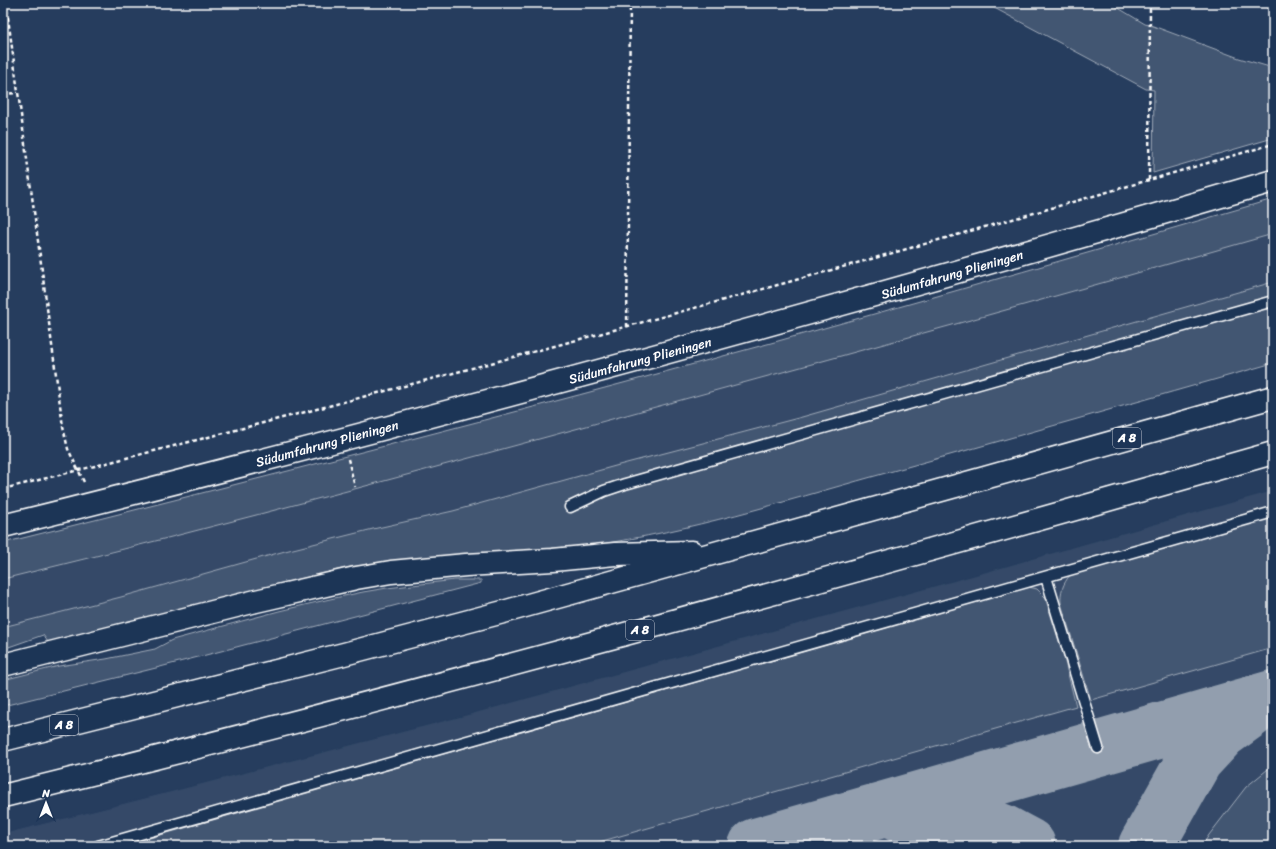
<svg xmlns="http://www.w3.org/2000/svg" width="1276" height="849" font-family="Sriracha,sans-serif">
	<rect width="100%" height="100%" fill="#263d5e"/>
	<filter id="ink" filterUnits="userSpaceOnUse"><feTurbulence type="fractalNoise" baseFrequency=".025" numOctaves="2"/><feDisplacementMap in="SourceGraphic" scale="8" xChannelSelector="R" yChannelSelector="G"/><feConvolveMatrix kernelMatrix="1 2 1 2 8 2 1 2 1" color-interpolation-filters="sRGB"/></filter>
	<g filter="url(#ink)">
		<path fill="#344a68" d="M1273,234V282L802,417L453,511L373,529L285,551L121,597L3,627V579L108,554L605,421L967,321Z
			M1273,491V846H3V834L167,793L468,715L976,575Z"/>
		<path fill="#425672" stroke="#a0aab8" d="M985,3H1110L1145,24L1153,26L1239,58L1273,68V138L1153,173L1154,90L1146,89Z
			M1273,199V234C1076,291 878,346 681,400C456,462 230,524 3,579V543C260,479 516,413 771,343C939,296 1106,248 1273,199Z
			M1273,282V363C1140,401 1008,439 875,476C782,502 690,531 594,545L409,559L350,567L266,587L48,642L43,635L3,649V627L121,597L285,551L373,529L453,511L619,465L802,417Z
			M1273,517V648L1091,700L1061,603C1060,592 1063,584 1070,575Z
			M455,580H481V583L160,667L3,706V680L59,666L106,659L155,649L172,640L279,611L330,599L363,592L387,588Z
			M1029,587L1037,589L1045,597L1063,654L1076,706L585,846H122Z
			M1273,765V846H1202L1209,835L1246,787Z"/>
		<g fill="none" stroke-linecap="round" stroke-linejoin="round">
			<path stroke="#929eae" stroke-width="56" d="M900,815L918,814L967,821L1000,831L1028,846
				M756,846L1273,698
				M1146,846L1195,759L1221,731L1250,710"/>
			<g stroke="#fff" stroke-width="13">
				<path id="service" d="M570,507L604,491L625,484L1273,301
					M1046,577L1098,748
					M98,846L1273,512"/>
			</g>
			<g stroke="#fff" stroke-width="25">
				<path id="secondary" d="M3,526C429,420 852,304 1273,181"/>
			</g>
			<g stroke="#fff" stroke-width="25">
				<path id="motorway" d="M3,665L256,601L356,578L391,572L466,565L553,560L615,554L692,552
					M3,740L344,654L507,611L981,479L1273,397
					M3,796C429,691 851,573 1273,453"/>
			</g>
			<path stroke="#fff" stroke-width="2.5" stroke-dasharray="4 3" stroke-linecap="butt" d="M6,3L63,427L68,449L85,484
				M3,94L18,93
				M1149,180L1150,3
				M627,327L630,3
				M348,459L355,487
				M3,489C429,383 852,267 1273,144"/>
			<use href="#service" stroke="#1d3557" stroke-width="10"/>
			<use href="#secondary" stroke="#1d3557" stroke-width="22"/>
			<use href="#motorway" stroke="#1d3557" stroke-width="22"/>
		</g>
	</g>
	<g text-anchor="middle" stroke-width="3" stroke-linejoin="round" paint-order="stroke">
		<g fill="#1d3557" stroke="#bbc2cd" stroke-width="1">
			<rect x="1113" y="428" width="28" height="20" rx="3"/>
			<rect x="626" y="620" width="28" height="20" rx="3"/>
			<rect x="50" y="715" width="28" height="20" rx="3"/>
		</g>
		<g font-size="12" font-weight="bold" fill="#fff">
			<text x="1127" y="442">A 8</text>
			<text x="640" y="634">A 8</text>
			<text x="64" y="729">A 8</text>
		</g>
		<g font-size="13" fill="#fff" stroke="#1d3557">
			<text transform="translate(952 274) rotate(-16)" y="5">Südumfahrung Plieningen</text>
			<text transform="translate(640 360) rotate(-15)" y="5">Südumfahrung Plieningen</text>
			<text transform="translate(327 443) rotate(-15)" y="5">Südumfahrung Plieningen</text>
		</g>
	</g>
	<rect width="1276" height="849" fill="none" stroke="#1d3557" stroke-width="16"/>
	<rect x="8" y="8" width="1260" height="833" fill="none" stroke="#fff" stroke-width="1.5" filter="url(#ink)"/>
	<g transform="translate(46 803)" stroke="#1d3557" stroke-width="3" paint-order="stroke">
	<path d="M0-3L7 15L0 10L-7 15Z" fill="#ffffff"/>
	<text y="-6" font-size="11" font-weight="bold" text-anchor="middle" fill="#ffffff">N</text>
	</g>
</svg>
